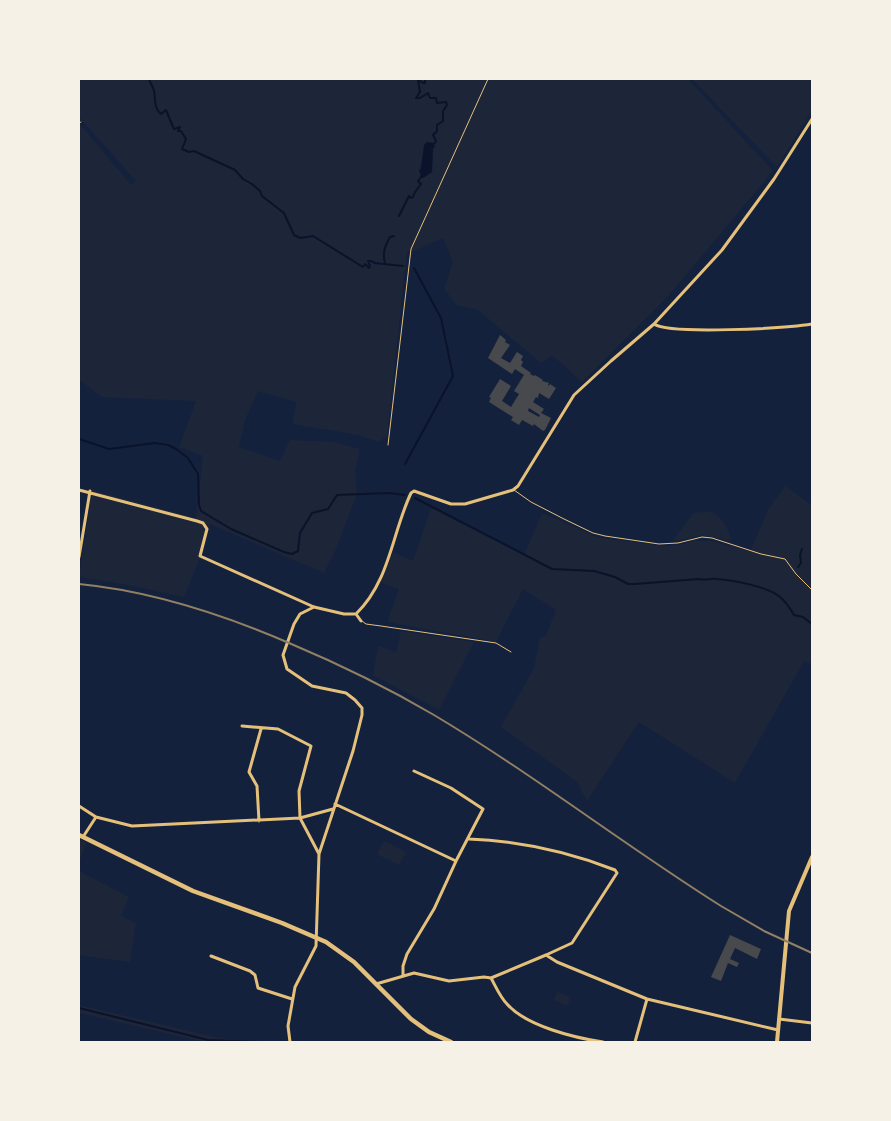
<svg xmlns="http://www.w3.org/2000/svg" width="891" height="1121" font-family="'Titillium Web',sans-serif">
	<rect width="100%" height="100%" fill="#14213d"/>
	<path fill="#1d2539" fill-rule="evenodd" d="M79,79H688L773,171L670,294L582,382L552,355L541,363L478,310L456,305L444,288L453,262L443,238L414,251H407L387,436L378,442L359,435L293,424L296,402L258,391L245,420L239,447L280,461L290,440L334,442L360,449L355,470L357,494L336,549L324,573L210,524L202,553L184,597L128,585L79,577L92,490L196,518L203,456L179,447L196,401L102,397L79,380V123L131,185L136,181L79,117ZM433,148L432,172L423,178L419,170L424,155L423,149Z
		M692,79H812V111L777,167Z
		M785,486L812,505V664L804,661L735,783L639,722L587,801L577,782L501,727L534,668L540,638L546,635L556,610L523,589L496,642L387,622L399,589L381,583L393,552L413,561L431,508L524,555L542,513L600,538L665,546L679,545L693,541H712L750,552L768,510Z
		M703,512C706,512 709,511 711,512C722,516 730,531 731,541L702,535L676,541L674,539L693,513Z
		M401,631L474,642L439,710L373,675L378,646L396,652Z
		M79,839L86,843V845L79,862Z
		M384,841L406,852L399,865L377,854Z
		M79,871L129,897L121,916L136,923L130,962L79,955Z
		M557,992L571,997L567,1006L554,1000Z
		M79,1005L219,1038L240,1040V1042H204L79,1013Z"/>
	<path fill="#0b132b" d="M427,142L433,143L435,147L433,148L432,172L423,178L421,177L419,170L421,169L424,145Z"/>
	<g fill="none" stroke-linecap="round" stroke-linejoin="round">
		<path stroke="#0b132b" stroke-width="2" d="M149,79C150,83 153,86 154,91C156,99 153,107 161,114L166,110L173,127L174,129L180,127L178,131H181L186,139L182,149L189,152L194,151L235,170L243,179L252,184L260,191L262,196L284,213L294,235L300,238L313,236L363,267L365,264L369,268L370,266L368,261H371L375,263L403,266
			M429,79H425V83H423L418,80L420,92L416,98H420L428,93L430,98H436L437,103L446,102L447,105L443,111V121L437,125V131L433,135L436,141L434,144
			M399,216L409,196L411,198L413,197L415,192L421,184L418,181L421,177
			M385,263C382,253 385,246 390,237L394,236
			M79,439L109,449L155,443L168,445L176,449L188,458L198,474L199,505L201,511L231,529L284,552L292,554L298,551L300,533L312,513L328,509L337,495L389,493L405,495
			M405,464L453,376L441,318L414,268
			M415,498L552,569L594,571L615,577L628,584H635L699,579C706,581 710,578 717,579C733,580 769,587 780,597C786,602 790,608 794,615L803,617L812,624
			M798,567L801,563L800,555L802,549
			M79,1008L208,1040L262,1042"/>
	</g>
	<path fill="#48494c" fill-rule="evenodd" d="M500,335L506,340L505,342L510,345L501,358L510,363L517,352L523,356L521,360L523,362L521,366L531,373L530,374L534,376L535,375L543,380L542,381L549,383L548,385L549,386L550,384L556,388L549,399L539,393L538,398L536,397L533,402L544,409L541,413L551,418L545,430L543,431L534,424L533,426L522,420L519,425L511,420L513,417L489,402L491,398L489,397L500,379L511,386L502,401L511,407L519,394L514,391L524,375L515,369L512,374L488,358ZM529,408L540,415L539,417L528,411Z
		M730,935L761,949L757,959L735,948L730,959L739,963L737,967L728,963L721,981L711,977Z"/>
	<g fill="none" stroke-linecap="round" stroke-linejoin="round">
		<path stroke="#e5c07b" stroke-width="1" d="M79,123L81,122
			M388,445L411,249L488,79"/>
		<path stroke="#e5c07b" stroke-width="1" d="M514,490L531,502L564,519L593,533L605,536L659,544L678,543L702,537L712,538L761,554L785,559L796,574L812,590
			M362,621L366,624L381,626L496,643L511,652"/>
		<path stroke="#e5c07b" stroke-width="3" d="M654,324C670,335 788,328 812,324
			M79,490L197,521L203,523L207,529L200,556L314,607L344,614H356C390,581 392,533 411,493L414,491L451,504H465L513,490L518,486L574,395L611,361L654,324L722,250L774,179L812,119
			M79,557L90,491
			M356,614L361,621
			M242,726L278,729L311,746L299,791L300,818L319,854
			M335,804L456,861
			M79,806L96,817L132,826L300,818L333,809
			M259,821L257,786L249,772L261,729
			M83,837L96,817
			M546,955L557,962L647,999L778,1030
			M211,956L250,971L255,975L258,988L292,999
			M403,975V966L407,954L434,909L456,861L483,809L451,788L414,771
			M491,978C496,987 500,997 507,1004C526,1026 575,1038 603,1042
			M376,984L414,973L449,981L484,977L491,978L546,955L572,943L617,873L615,870C569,852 519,841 469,839
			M779,1019L812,1023
			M290,1042L288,1026L295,987L316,946L319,854L353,751L362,715V708L355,700L346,693L312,686L287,669L283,655L294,624L300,614L314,607
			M635,1042L647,999"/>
		<path stroke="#e5c07b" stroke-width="4" d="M777,1042L789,911L812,857"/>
		<path stroke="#e5c07b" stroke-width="4.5" d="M79,835L193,891L282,923L326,942L354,962L411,1019L429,1032L451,1042"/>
		<path stroke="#918062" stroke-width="2" d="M79,584C152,591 222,614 289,643C339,664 388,688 434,715C533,774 624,845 721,906L764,931L812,953"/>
	</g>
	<rect width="891" height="1121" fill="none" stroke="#f6f1e7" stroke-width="160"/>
</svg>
